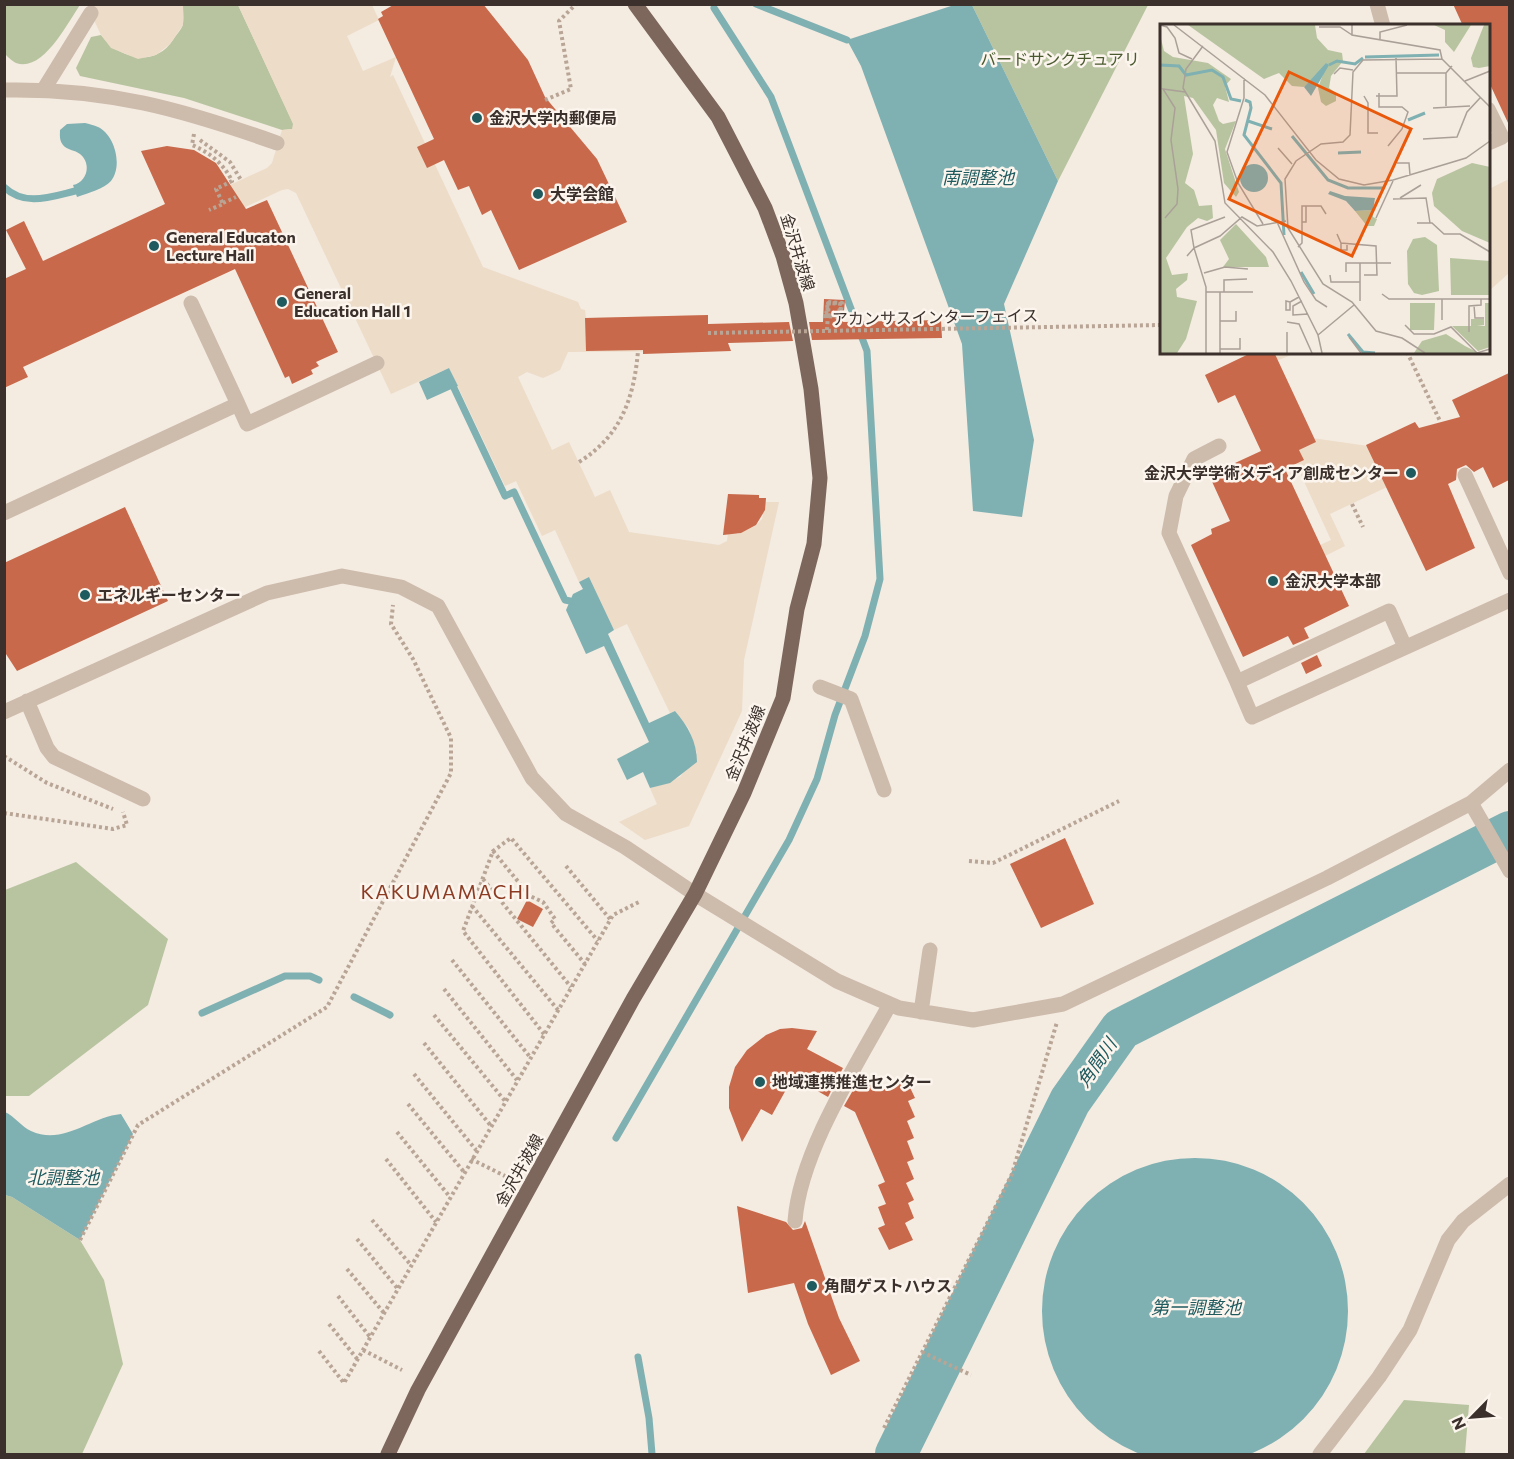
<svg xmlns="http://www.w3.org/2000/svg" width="1514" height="1459" font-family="Commissioner,'Noto Sans JP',sans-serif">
	<rect width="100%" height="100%" fill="#f4ebe1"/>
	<path fill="#b8c4a0" d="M5,4H80V5C68,22 43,73 16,63C12,61 8,57 5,54Z
		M183,5H238L293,123V129L282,130L184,98L80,76L76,68L91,37L101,35C118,58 154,69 173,40C176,35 182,29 183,24C184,18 183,10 183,5Z
		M972,5H1148L1058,181Z
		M76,862L168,939L148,1005L29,1096H5V890Z
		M5,1195L12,1197L80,1240L104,1280L123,1364L82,1454H5Z
		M1404,1400L1469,1405L1465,1454H1364Z"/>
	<path fill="#ecdcc8" d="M87,5H183V25L170,44L156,55L138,59L111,48L101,35Z
		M238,5H372L379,20L347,36L363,71L396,57L390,77L393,75L483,267L578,302L581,309L585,310L586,318L708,315V351L568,352L560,370L552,374L543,378L527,372L518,377L552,450L569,442L595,497L610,490L629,532L719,545L727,541L728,533L738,534L755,526L762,519L765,502H779L744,660L742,711L689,826L645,840L619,822L657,804L650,788L680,777L697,753L689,729L675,711L670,713L627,624L614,630L589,577L579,582L555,530L542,536L516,481L505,486L449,368L391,394L296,193L288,189L282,190L241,209L230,185L267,168L272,163L282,130L292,129L293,124Z
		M1509,179V273L1489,291V189Z
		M1243,353H1296L1276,361L1312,438L1368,446L1387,487L1330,514L1345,546L1323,557L1318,546L1331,540L1296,464L1273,475L1234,392L1217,400L1205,375L1245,356Z"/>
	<path fill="#7fb0b2" d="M954,5H972L1058,181L1004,304L1034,440L1022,517L973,511L962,344L861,66L847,40Z
		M85,123C89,124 94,125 98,127C115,135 123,166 111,181C104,189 88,193 77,197L73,185C87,182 92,164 80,154C75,150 67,150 63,145C59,140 60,135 60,130L67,124Z
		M449,368L458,386L427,400L419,382Z
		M589,577L614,630L608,634L649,723L675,711C688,726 697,742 697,762L670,783L650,788L643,772L627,780L617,759L649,742L604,646L586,654L566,610L573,594L583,589L579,582Z
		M5,1112C14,1116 22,1127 31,1131C63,1146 90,1117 121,1114L133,1134L80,1240L12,1197L5,1195Z
		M1042 1311a153 153 0 1 1 306 0a153 153 0 1 1-306 0Z"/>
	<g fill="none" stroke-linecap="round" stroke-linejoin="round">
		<path stroke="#7fb0b2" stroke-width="7" d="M756,4L847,40
			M4,187C25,207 50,197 75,191
			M454,388L505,496L514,492L565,600L570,601
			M354,997L390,1015
			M202,1013L285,976H310L319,980
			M616,1138L789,840L817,779L835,715L865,636L880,579L867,351L771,97L714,8
			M638,1357L649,1418L652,1454"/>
		<path stroke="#7fb0b2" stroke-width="42" d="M896,1454L1070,1101L1121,1029L1510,832"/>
	</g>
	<path fill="#c8694b" d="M395,4H483L528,60L545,97L597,159L627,222L519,270L491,210L482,215L469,186L458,190L444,160L427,168L417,147L434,139L378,19L383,16L381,12Z
		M1453,4H1509V125L1488,80V26H1463Z
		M167,146L194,150L216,163L246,209L267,200L338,352L316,362L319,366L311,370L313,374L292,384L289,376L285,378L235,269L23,367L28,377L4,388V279L26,269L6,230L24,221L43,261L165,204L141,151Z
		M824,299L845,300L843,322L941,320L942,338L812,340L809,322H823Z
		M708,315V324L789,322L793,341L728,343L731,351L643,354V350L586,351L585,318Z
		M1253,352H1274L1316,442L1299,450L1304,460L1285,469L1349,606L1304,628L1309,638L1293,645L1288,636L1243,657L1191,545L1212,534L1211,529L1230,521L1209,475L1261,451L1235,395L1218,403L1205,375Z
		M1509,373V480L1493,488L1483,467L1474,472L1466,465L1457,469L1456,480L1448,484L1475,548L1426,571L1366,445L1415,422L1419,428L1460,417L1452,400Z
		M728,494L759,495V498H766L765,510L756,525L741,533L723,535Z
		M125,507L168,601L17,671L4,651V563Z
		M1317,655L1322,666L1306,674L1301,663Z
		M1065,838L1094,904L1041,928L1010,864Z
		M527,900L543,909L533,927L517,919Z
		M792,1028L817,1031L807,1049L843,1068L828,1097L793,1077L772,1115L761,1109L742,1142L729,1108V1087L735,1067L747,1050L766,1035L780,1029Z
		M860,1078L882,1090L906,1079L915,1098L908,1101L915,1117L907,1121L914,1138L907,1141L914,1159L907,1162L914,1179L906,1183L914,1200L908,1203L914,1218L905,1223L913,1240L889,1250L878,1228L885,1225L878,1207L886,1204L878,1185L885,1182L855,1112L844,1106Z
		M737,1206L786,1222L793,1230L802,1228L805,1221L839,1318L860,1361L831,1375L808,1324L794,1283L748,1293Z"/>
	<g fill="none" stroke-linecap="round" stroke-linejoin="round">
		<path stroke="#b9a596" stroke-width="4" stroke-dasharray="3 3" stroke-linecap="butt" d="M545,100L571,89L559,21L576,4
			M194,134L192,145C209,152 224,164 232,181L216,189L223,204L209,210
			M200,140L230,162L241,180
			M223,203L236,197
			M823,316L840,317L842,303L828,302L826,315L840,316L841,304L828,303L827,315L839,316L840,304L829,303L828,314
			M1407,352L1440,421
			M579,462C621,436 634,398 638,351
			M1352,504L1363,527
			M4,756L47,783L113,809
			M4,813L113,829L127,825L123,812
			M493,851L530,896L543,902L555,919L551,923L585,964
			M969,861L993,863L1119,801
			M566,866L610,919
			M483,879L571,987
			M472,906L558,1010
			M452,960L530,1057
			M444,989L517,1080
			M434,1015L505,1101
			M544,1034L463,931L493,851L511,838L598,941
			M424,1043L491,1126
			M414,1074L476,1150
			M408,1104L464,1172
			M397,1132L450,1197
			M386,1159L436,1222
			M471,1159L505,1176
			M372,1220L411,1265
			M357,1239L398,1289
			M80,1240L138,1125L327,1007L451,773V738L413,659L391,624L393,605
			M347,1269L384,1313
			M338,1296L370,1337
			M329,1324L358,1360
			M363,1350L402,1370
			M319,1351L344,1383L613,915L641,901
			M922,1352L971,1375
			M884,1428L1012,1174L1057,1022"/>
		<path stroke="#cdbbac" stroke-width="15" d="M1377,4L1383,26
			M44,89L91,13
			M4,90C107,88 181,109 277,143
			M1488,109L1502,137L1488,143
			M238,404L247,424L377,363
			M1219,446L1194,459L1176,496L1169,533L1237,682
			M1465,475L1510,573
			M4,513L238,404L191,303
			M1405,647L1389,611L1237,682L1252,717L1510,600
			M820,687L851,699L884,790
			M27,701L47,748L54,757L143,799
			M4,712L267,593L342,576L401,587L438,606L532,778L566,814L625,847L695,894L837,981L899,1008L973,1020L1063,1004L1327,878L1471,803L1510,770
			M1471,803L1510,871
			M921,1012L930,950
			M795,1221C800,1152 856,1066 890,1004
			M1320,1454L1379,1377L1410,1330L1448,1240L1463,1221L1510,1184"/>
		<path stroke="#7d675c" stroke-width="15" d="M388,1454L418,1390L633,999L695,894L744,793L783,698L797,609L814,544L820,478L811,389L796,303L783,256L765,208L718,117L635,4"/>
		<path stroke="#b9a596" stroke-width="4" stroke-dasharray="3 3" stroke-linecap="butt" d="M827,330L828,314
			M708,333L1162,325"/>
	</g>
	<g fill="#1f5a5e" stroke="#fbf5ee" stroke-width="2">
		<circle cx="477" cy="118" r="6"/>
		<circle cx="538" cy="194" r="6"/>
		<circle cx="154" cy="246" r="6"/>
		<circle cx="282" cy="302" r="6"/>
		<circle cx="1411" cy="473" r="6"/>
		<circle cx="1273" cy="581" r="6"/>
		<circle cx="85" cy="595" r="6"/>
		<circle cx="760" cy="1082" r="6"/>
		<circle cx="812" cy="1286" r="6"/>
	</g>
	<g text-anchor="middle" stroke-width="5" stroke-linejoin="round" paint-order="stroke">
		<g font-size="16" fill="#4a5a2e" stroke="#fbf5ee">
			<text x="1060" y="65">バードサンクチュアリ</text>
		</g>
		<g font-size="16" font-weight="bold" fill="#3b302b" stroke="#fbf5ee" text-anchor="start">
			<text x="489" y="124">金沢大学内郵便局</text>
			<text x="550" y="200">大学会館</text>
			<text x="166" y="243">General Educaton<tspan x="166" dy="18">Lecture Hall</tspan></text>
			<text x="294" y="299">General<tspan x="294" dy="18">Education Hall 1</tspan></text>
			<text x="1399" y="479" text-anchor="end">金沢大学学術メディア創成センター</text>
			<text x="1285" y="587">金沢大学本部</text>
			<text x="97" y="601">エネルギーセンター</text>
			<text x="772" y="1088">地域連携推進センター</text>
			<text x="824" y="1292">角間ゲストハウス</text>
		</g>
		<g font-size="16" fill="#3b302b" stroke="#fbf5ee">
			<text transform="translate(798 252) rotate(73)" y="6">金沢井波線</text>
			<text transform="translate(935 317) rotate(-1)" y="6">アカンサスインターフェイス</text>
			<text transform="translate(745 743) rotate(-68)" y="6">金沢井波線</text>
			<text transform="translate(519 1170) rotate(-61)" y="6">金沢井波線</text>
		</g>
		<g font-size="18" font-style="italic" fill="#1f5a5e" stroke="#fbf5ee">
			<text x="978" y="184">南調整池</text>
			<text transform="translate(1097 1063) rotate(-55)" y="6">角間川</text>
			<text x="63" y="1184">北調整池</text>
			<text x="1196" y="1314">第一調整池</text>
		</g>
		<g font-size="20" letter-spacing="1.5" fill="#8c3b22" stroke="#fbf5ee">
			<text x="446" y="899">KAKUMAMACHI</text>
		</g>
	</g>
	<g transform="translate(1160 24)">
		<rect width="330" height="330" fill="#f4ebe1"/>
		<path d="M28,1H155L157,14L168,26L182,29L183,37L171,52L169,64L176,69V77L166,82L161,78L158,64L167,39L144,63L132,62L119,49L104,55ZM274,1H311L294,28L285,18V6ZM324,1H330V42L319,44L313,43L311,34ZM0,11L4,27L13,33L48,39L71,55L65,62L69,78L57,74L53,81L59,97L63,100L76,97L65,125L79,168L76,173L64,159L56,106L33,74L24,72L33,130L25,159L34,166L39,182L52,181L53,194L47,197L38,194L27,203L6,234L12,251L28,249L27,256L16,265L17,273L37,277L26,315L17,329H0ZM312,139L330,143V219L302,207L274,182L272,169L277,155ZM213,186V193L217,195L214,202H207L195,187ZM76,200L106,233L109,243H63L69,235L60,216ZM265,213L277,221L279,267L262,271L254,269L248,260L247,227L253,215ZM290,234L330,237V271H291ZM250,279H275L274,306H250ZM325,279H330V323L318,327L292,302H311V295H324V301L317,302H325ZM286,310L305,322L319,329H254L262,317Z" fill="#b8c4a0"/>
		<path d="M166,39L169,41L151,72L144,63ZM80 154a14 14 0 1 1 28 0a14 14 0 1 1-28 0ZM170,167L185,172L215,174L213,186L195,187L186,177L168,170Z" fill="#7fb0b2"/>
		<path fill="none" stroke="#7fb0b2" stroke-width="3" d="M205,33L279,31M0,41L19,42L26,51L52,46L63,53L71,75L81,77M169,41L177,37L195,40L203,34M85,76L90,78L91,84L84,111L121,159L124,211M248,96L265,89M88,97L112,105M132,112L168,156L188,164H223M178,129L201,128M141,248L154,270M188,310L203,328L215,329"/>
		<path fill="none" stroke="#aaa098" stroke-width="1.5" d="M0,1L7,3L15,14L19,29L32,35M14,1L105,71L156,136L179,155L204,161L233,156L306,134L330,117M192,1V11L280,26L282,35M159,3H180L192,11M220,15V8L247,1M43,22L26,45L23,64L55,117L65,179L113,228L131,257L158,311L162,329M236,49H286L292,42M286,49V82M174,50L180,44L193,46M84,54V74L67,128L78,159L103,200M305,57L330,47M219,69V83H242L248,88L242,105L228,122M204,72L208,79V109H218M216,72H237L236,34M273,84L310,82M263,115L297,113L307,88L320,74M118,124L132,140M237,139H249L250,151M240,174L261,161M233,175L266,174L270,199M146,182H161L166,190M5,194L17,180L18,165L11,116L15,84L3,65L25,68M216,194L233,157M117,198L144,258L156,276L167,283M257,199H272L284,210H300L330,228M177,210L181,219L216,222L217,251H204M181,219V226H187V219M138,223L142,219V182H146V198H142M27,232L34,224L31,206L65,193M200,239V277M186,248V239H231M44,249L65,243L88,245M170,251L171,258H200M46,268H93M60,268V329M64,268V256L87,255M222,270L229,275H330M142,277L133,282V291L148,290M130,278L126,277V286H130V278L139,273M314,281L315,294H324M282,296V275M60,297H76V287M127,298L139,300L152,329M245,301L254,310H274L291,303L317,329L330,325M127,308V329M309,308V282L321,281V275M158,311L194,281M189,313L201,329M60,325H80V314M46,329V263L34,224L60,212L82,193L97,202L126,197M265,329L242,314L216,307L192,278L163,260L128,204L125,155L136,137L161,120L183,118L190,111L193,48L203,36L282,35L330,83"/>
		<path fill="#e8590c" fill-opacity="0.15" stroke="#e8590c" stroke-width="3" d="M129,48L251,105L192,232L69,175Z"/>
		<rect width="330" height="330" fill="none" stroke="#3b302b" stroke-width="3"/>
	</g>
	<rect width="1514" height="1459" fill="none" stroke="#3b302b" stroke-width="12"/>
	<g transform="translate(1472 1417) rotate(245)" stroke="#fbf5ee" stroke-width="4.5" paint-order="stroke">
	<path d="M0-4.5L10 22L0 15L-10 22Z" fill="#3b302b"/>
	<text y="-9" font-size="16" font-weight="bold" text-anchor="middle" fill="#3b302b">N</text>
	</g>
</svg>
